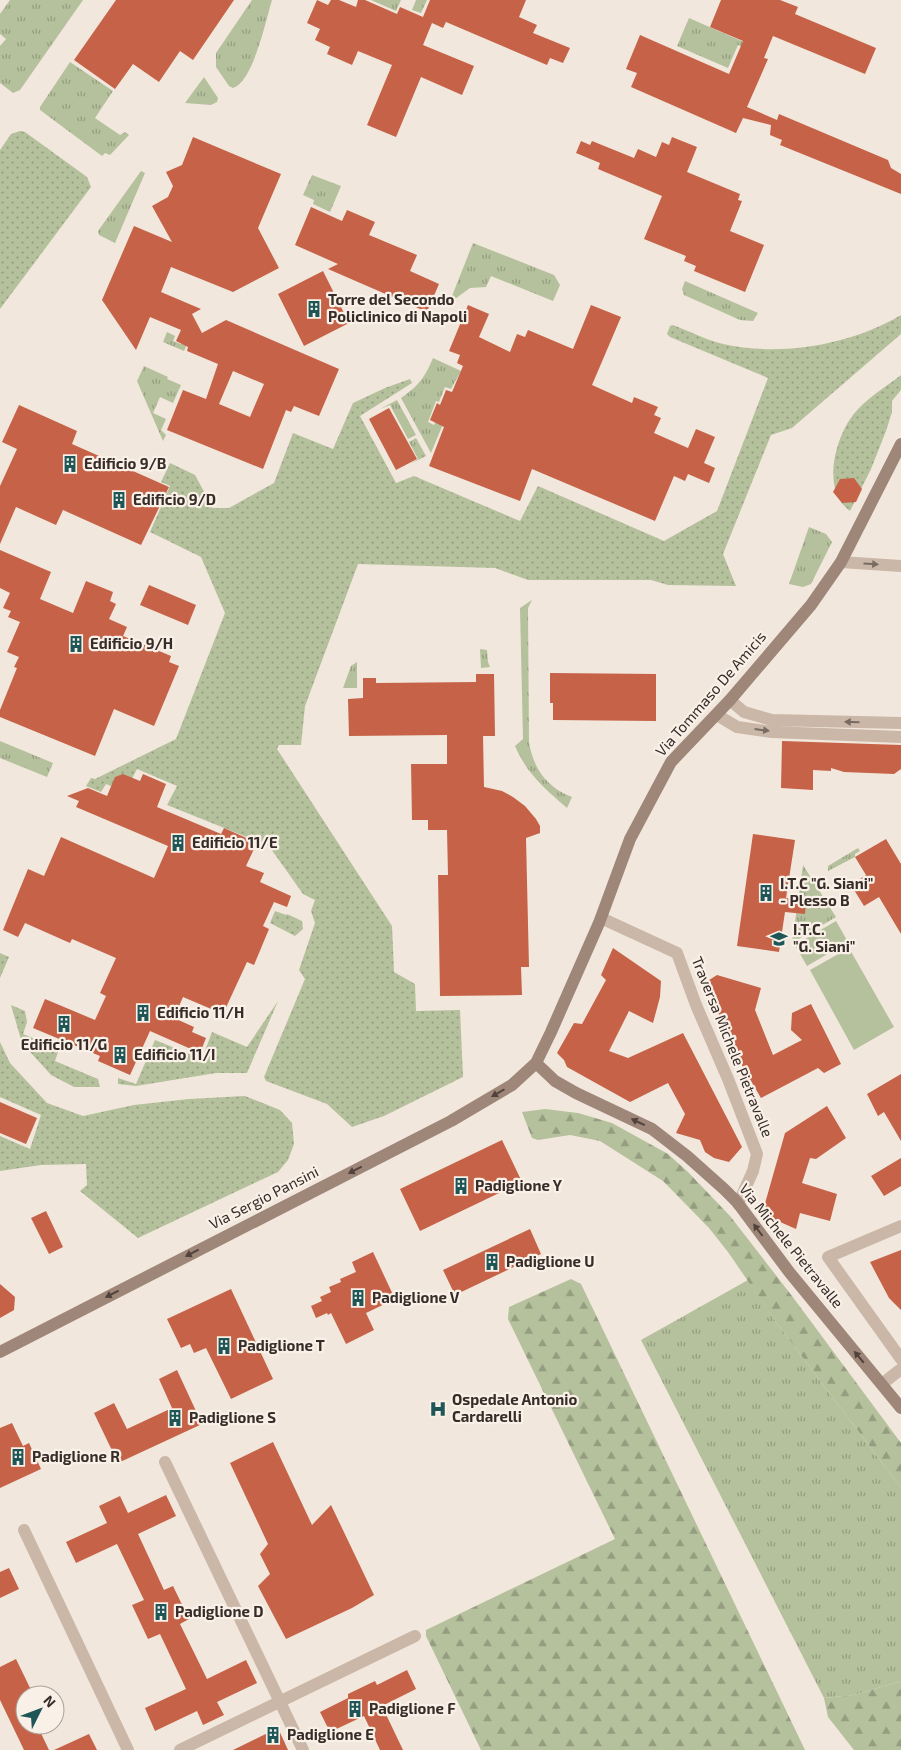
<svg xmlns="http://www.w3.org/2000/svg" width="901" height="1750" font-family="'Exo 2',sans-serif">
	<defs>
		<pattern id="grass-tufts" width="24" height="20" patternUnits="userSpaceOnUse" patternTransform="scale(1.25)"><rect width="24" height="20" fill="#b5c19c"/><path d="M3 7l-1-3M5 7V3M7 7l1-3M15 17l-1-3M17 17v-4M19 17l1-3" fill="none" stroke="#949d7f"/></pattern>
		<pattern id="forest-firs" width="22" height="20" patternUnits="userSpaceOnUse" patternTransform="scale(1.25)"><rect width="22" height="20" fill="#b5c19c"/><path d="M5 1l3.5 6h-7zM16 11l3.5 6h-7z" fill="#949d7f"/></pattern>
		<pattern id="park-dots" width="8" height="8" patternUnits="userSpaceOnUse" patternTransform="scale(1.25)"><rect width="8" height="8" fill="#b5c19c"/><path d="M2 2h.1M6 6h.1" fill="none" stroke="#949d7f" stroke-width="1.8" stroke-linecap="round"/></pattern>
	</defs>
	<rect width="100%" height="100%" fill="#f2e7dc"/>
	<path fill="url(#grass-tufts)" d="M10,0H83L20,90L13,93L0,83V46L6,39L0,34V14Z
		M252,0H272C266,20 253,82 233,88L229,86L216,67V53Z
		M371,0H401L396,11Z
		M416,0H427L421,13L412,10Z
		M689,18L762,50L760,54L738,45L728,68L677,46Z
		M70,62L113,91L95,118L120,135L125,132L129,135L110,155L105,153L102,156L40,110V107Z
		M204,77L218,98L217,102L211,105L185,103Z
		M141,171L145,173L115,243L99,235L98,231Z
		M312,175L341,186L330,212L313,204L314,200L303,195Z
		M473,243L554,275L560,285L553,301L491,276L486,287L470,288L455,299L452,296Z
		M685,281L758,313L753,321L740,320L684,295L682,289Z
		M167,332L175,336L173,341L181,344L182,342L187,344L184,351L163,342Z
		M433,358L461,371L451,389L445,387L439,402L436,401L428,422L434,425L436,421L443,424L431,453L401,398C419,385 424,379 433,358Z
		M144,366L168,377L167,379L181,385L173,403L160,397L153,413L166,419L161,430L166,435L163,441L137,381Z
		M397,400L416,435L408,439L390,405L380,409Z
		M416,438L426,456L410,464L418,459L409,442Z
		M809,527L826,534L832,542L811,584L803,587L789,584Z
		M532,600L528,608L529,742C533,768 547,788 572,797L567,808C545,789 527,774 515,746L523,739L520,608Z
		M480,649L487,650L488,662L490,667L481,668Z
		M357,662V688H343L351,666Z
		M0,741L53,763L47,777L0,758Z
		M858,848L860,851L855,854V857L828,871V866Z
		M803,865L836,917L792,943Z
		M748,1280L776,1322L901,1488V1681L854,1695L824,1698L641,1340Z"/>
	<path fill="url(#forest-firs)" d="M545,1109L578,1113L612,1123L668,1154L688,1172L730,1216L792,1296L901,1443V1488L776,1322L728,1252L709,1228L663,1181L600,1141L570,1135L538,1140L532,1138L522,1112Z
		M571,1279L581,1284L805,1750H481L426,1636V1630L615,1539L508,1319L509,1307Z
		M901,1681V1750H854L828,1717L824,1698L854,1695Z"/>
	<path fill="url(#park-dots)" d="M20,131L25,132L87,177L91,187L0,309V150L11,134Z
		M901,315V334L792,428L771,435L723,554L736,586L668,585L651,580H528L495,568L358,564L305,706L301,745H279L277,749L392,926L394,972L415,984L416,1011L460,1010L463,1077L384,1116L352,1127L327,1104L266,1081L264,1077L305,979L299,970L315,923L311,911L315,900L303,894L269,846L167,805L177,786L137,769L125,792L106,784L101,792L86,786L91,778L95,779L176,739L225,613L201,557L150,532L170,486L161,482L170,463L195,475L213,508H229L274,483L293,433L333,449L353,403L385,388L410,379L412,383L360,416L396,483L414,476L520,521L538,486L664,541L717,511L768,378L670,337L667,334L670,326L673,325C689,331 706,340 723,344C780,357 851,345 901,315Z
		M901,375V390L892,401V412L886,431L871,469L850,511C821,491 835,438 853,415C865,399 886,387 901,375Z
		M275,911L286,915L287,914L302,921L303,929L295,936L270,923Z
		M0,953L9,957L0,978Z
		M278,1001L247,1073H216L136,1086L118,1084V1078L136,1084L155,1040L202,1059L212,1032L247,1047Z
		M11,1005L25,1011L27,1022L23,1034L59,1049L55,1061L98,1079L100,1087H74L51,1075L22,1043Z
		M0,1042L10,1063L47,1103L83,1116L134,1105L189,1099L245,1096L280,1110L292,1123L294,1144L288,1160L278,1172L138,1238L80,1191L87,1185L86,1164L41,1165L0,1171V1136L30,1149L41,1115L0,1097Z"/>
	<path fill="#b5c19c" d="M836,921L848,942L807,966L795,945Z
		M849,948L894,1027L854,1050L810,970Z"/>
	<path fill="#c56247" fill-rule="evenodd" d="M116,0H234L193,60L180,51L159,82L133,64L115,89L74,60Z
		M317,0L328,5L331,0H339L356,7L358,0H365L397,14L400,7L423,17L430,0H526L519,17L537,25L533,33L570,48L563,63L550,58L547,65L446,22L443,28L432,23L423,45L474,66L462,95L421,77L396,137L367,125L392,65L358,51L352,65L327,54L330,47L315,40L320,29L307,23Z
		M721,0H780L798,7L795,14L876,48L865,74L773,36L764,58L768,59L747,107L777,120L779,114L888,160L891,168L901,174V194L780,145L782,140L770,135L771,125L743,118L736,133L631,87L637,73L626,69L640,35L729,74L743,41L710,27Z
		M193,137L281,174L258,228L279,268L233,292L171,267L161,292L201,309L192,314L202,333L226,320L339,369L319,416L294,406L291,412L286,410L263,469L167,430L183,390L206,399L218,364L187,351L188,347L176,341L181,330L150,317L136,350L102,300L134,226L172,242L152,206L168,197L173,186L166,172L182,165ZM233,371L264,384L250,417L219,404Z
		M672,137L697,147L687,172L740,194L738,200L742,201L730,231L764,245L745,292L694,271L696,266L684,261L686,256L644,239L662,196L598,169L600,163L576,153L581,141L590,145L592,141L634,158L638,149L656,157L662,142L669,145Z
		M311,207L342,221L347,210L375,222L369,235L417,255L410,271L439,284L427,312L328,269L338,264L295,245Z
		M323,271L349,323L304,346L278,294Z
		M468,305L489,314L479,337L510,352L517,334L525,337L528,330L573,349L591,305L621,317L592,385L632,403L634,397L658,407L654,415L661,418L654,433L688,448L696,429L715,437L704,463L715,468L709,483L688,474L685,481L674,476L655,521L532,469L520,501L429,466L444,427L430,420L437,403L440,405L446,390L452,392L463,366L457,363L460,355L449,351Z
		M19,405L77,431L72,444L169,487L141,545L63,510L56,525L16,507L0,544V486L17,449L2,442Z
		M389,408L417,459L396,470L369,419Z
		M854,478L862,489L856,502L842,503L833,492L840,479Z
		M0,550L51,572L40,599L73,613L86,581L113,592L110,601L116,604L109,619L127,627L123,636L171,656L169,662L179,666L154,726L114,709L95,756L0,717V710L17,668L14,667L19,657L7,652L20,622L8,617L11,611L3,608L10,593L0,588Z
		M149,585L196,605L188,625L140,605Z
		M550,673L656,674V721L553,720V703H550Z
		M476,674H494L495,736H483L484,787L502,791L513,797L525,806L536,819L540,826V833L526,838L529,967H521L522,995L440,996L438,875H448L447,830H428V820H412L411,764H447V735L349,736L348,699L363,698V678H376V683L476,682Z
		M782,741L901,745V769L894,774L844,772L831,768V771L813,770V790L781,788Z
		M123,774L140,781L143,774L166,784L157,807L221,834L224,828L251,840L248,847L254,849L246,866L264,873L260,882L291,896L287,907L274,902L263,926L269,929L254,965L247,962L223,1014L183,997L174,1018L194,1027L192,1032L206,1038L200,1053L150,1031L130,1075L98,1061L100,1056L33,1028L45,999L95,1020L106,996L100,993L116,958L72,939L70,943L25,923L18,937L3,930L28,869L44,876L61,837L154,878L168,846L76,807L79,801L67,796L88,788L107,796L115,777Z
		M753,834L795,840L786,898L806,901L805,914L785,912L779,952L737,946Z
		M886,839L901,864V934L879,897L864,906L851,885L866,875L855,857Z
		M613,948L661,981L660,997L653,1023L629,1011L609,1051L628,1058L683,1033L742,1147L729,1162L714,1158L705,1152L700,1140L676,1133L685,1114L668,1083L630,1102L567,1067L564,1060L557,1053L574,1023L582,1024L606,980L601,975Z
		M717,975L761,988L755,1010L773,1055L802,1040L791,1030L792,1013L811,1004L841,1064L824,1073L818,1068L761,1098L733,1050L706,982Z
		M901,1074V1141L884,1112L878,1116L867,1094Z
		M0,1102L37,1118L26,1144L0,1133Z
		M827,1106L846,1138L816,1159L810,1158L802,1183L837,1194L830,1221L800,1213L796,1229L762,1214L785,1133Z
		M502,1140L522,1182L420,1231L400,1189Z
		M901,1158V1186L884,1196L871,1176Z
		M46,1211L63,1247L49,1254L31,1218Z
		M530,1229L541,1254L455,1295L443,1270Z
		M901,1250V1310L889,1298L870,1262Z
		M373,1252L395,1299L366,1313L374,1330L346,1344L331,1313L328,1315L327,1313L316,1318L311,1306L322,1301L320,1297L331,1292L329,1287L341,1282L340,1279L356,1272L352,1262Z
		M0,1284L15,1297L14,1310L0,1318Z
		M231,1289L273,1379L231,1399L206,1348L194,1353L190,1344L181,1348L167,1319Z
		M177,1370L202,1424L118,1463L94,1413L114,1403L127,1429L172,1408L159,1379Z
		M12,1423L23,1446L29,1443L41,1469L0,1488V1428Z
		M273,1442L312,1525L331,1505L374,1595L352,1608L286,1639L258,1586L270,1574L260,1554L268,1544L230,1463Z
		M166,1495L176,1516L138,1534L164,1590L173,1586L189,1619L180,1624L207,1679L246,1660L257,1683L217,1702L224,1715L203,1725L197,1711L155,1731L145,1708L186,1689L160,1634L148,1639L132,1605L144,1600L117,1544L76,1563L66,1542L107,1523L99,1506L120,1496L128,1513Z
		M9,1568L19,1589L0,1598V1572Z
		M16,1659L32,1692L25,1695V1725H37L49,1750H24L0,1700V1667Z
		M407,1670L416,1689L382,1706L403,1750H380L364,1716L330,1732L320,1712L348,1698V1694L375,1681L377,1685Z
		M278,1728L288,1750H233Z
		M89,1734L97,1750H54Z"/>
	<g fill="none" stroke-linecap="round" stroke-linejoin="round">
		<path stroke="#cab7a8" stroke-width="12" d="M841,562L901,566
			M730,700L744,712L772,720L901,723
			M717,715L737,727L772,732L901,737
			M601,918L677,953L696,1005L728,1079L757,1154L753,1171L738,1204
			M901,1226L828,1257L901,1359
			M882,1384L901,1369
			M165,1462L303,1750
			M24,1530L128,1750
			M180,1750L415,1636"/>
		<path stroke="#9e8679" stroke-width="12" d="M536,1063L555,1081L576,1093L652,1129L687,1156L724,1189L737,1202L790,1273L901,1408
			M0,1352L451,1121L512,1085L536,1063L551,1032L599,923L630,839L671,762L730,700L811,605L841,562L901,444"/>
	</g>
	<defs><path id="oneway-solid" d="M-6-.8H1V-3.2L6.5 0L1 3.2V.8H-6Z" transform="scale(1.25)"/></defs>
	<g fill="#796b62">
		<use href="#oneway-solid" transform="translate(871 564) rotate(4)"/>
		<use href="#oneway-solid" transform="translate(852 722) rotate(-179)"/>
		<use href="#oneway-solid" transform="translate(762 730) rotate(7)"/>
	</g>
	<g fill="#51423c">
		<use href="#oneway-solid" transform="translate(498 1093) rotate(150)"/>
		<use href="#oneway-solid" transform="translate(638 1122) rotate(-155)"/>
		<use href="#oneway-solid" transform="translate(355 1170) rotate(153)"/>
		<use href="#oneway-solid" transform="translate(758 1230) rotate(-127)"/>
		<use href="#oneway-solid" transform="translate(192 1253) rotate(153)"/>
		<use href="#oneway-solid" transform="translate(112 1294) rotate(153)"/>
		<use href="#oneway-solid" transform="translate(859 1357) rotate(-130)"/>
	</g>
	<defs>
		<g id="building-bare" transform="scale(1.35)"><path d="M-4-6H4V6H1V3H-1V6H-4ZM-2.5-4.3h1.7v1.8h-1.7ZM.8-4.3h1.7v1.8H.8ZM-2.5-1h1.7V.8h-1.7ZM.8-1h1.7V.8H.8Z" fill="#1e5658" stroke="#f9f1e8" stroke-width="2.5" paint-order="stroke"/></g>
		<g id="school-bare" transform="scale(1.35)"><path d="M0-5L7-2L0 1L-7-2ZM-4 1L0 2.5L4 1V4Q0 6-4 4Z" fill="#1e5658" stroke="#f9f1e8" stroke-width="2.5" paint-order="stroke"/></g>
		<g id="hospital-bare" transform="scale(1.35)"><path d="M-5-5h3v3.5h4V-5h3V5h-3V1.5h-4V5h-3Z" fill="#1e5658" stroke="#f9f1e8" stroke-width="2.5" paint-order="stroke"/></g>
	</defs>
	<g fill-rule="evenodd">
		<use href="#building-bare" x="314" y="309"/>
		<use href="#building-bare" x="70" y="464"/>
		<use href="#building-bare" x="119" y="500"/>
		<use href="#building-bare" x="76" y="644"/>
		<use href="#building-bare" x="178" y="843"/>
		<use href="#building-bare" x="766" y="893"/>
		<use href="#school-bare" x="779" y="939"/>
		<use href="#building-bare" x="143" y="1013"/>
		<use href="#building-bare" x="64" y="1024"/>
		<use href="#building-bare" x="120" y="1055"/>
		<use href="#building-bare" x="461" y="1186"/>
		<use href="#building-bare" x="492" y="1262"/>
		<use href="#building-bare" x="358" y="1298"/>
		<use href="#building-bare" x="224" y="1346"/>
		<use href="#hospital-bare" x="438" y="1409"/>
		<use href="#building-bare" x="175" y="1418"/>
		<use href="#building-bare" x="18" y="1457"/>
		<use href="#building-bare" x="161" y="1612"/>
		<use href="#building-bare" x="355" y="1709"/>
		<use href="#building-bare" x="273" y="1735"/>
	</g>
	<g text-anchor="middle" stroke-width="4.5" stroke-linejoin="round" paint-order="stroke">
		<g font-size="15" font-weight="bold" fill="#372c28" stroke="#f9f1e8" text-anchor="start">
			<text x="328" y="305">Torre del Secondo<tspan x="328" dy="17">Policlinico di Napoli</tspan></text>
			<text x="84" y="469">Edificio 9/B</text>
			<text x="133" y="505">Edificio 9/D</text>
			<text x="90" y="649">Edificio 9/H</text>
			<text x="192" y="848">Edificio 11/E</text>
			<text x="780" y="889">I.T.C "G. Siani"<tspan x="780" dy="17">- Plesso B</tspan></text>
			<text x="793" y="935">I.T.C.<tspan x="793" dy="17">"G. Siani"</tspan></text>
			<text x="157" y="1018">Edificio 11/H</text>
			<text x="64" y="1050" text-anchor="middle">Edificio 11/G</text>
			<text x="134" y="1060">Edificio 11/I</text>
			<text x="475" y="1191">Padiglione Y</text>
			<text x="506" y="1267">Padiglione U</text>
			<text x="372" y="1303">Padiglione V</text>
			<text x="238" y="1351">Padiglione T</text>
			<text x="452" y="1405">Ospedale Antonio<tspan x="452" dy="17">Cardarelli</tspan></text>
			<text x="189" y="1423">Padiglione S</text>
			<text x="32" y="1462">Padiglione R</text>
			<text x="175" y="1617">Padiglione D</text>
			<text x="369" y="1714">Padiglione F</text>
			<text x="287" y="1740">Padiglione E</text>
		</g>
		<g font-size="15" fill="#372c28" stroke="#f9f1e8">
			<text transform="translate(711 694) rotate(-49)" y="5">Via Tommaso De Amicis</text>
			<text transform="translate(732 1047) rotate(68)" y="5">Traversa Michele Pietravalle</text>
			<text transform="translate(264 1198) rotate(-27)" y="5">Via Sergio Pansini</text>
			<text transform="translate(791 1246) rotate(51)" y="5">Via Michele Pietravalle</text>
		</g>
	</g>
	<g transform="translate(40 1710) rotate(48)"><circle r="24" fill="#f9f1e8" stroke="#aba29b"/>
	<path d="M0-4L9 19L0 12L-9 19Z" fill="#1e5658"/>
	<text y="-8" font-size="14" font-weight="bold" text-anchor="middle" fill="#372c28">N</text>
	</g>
</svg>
